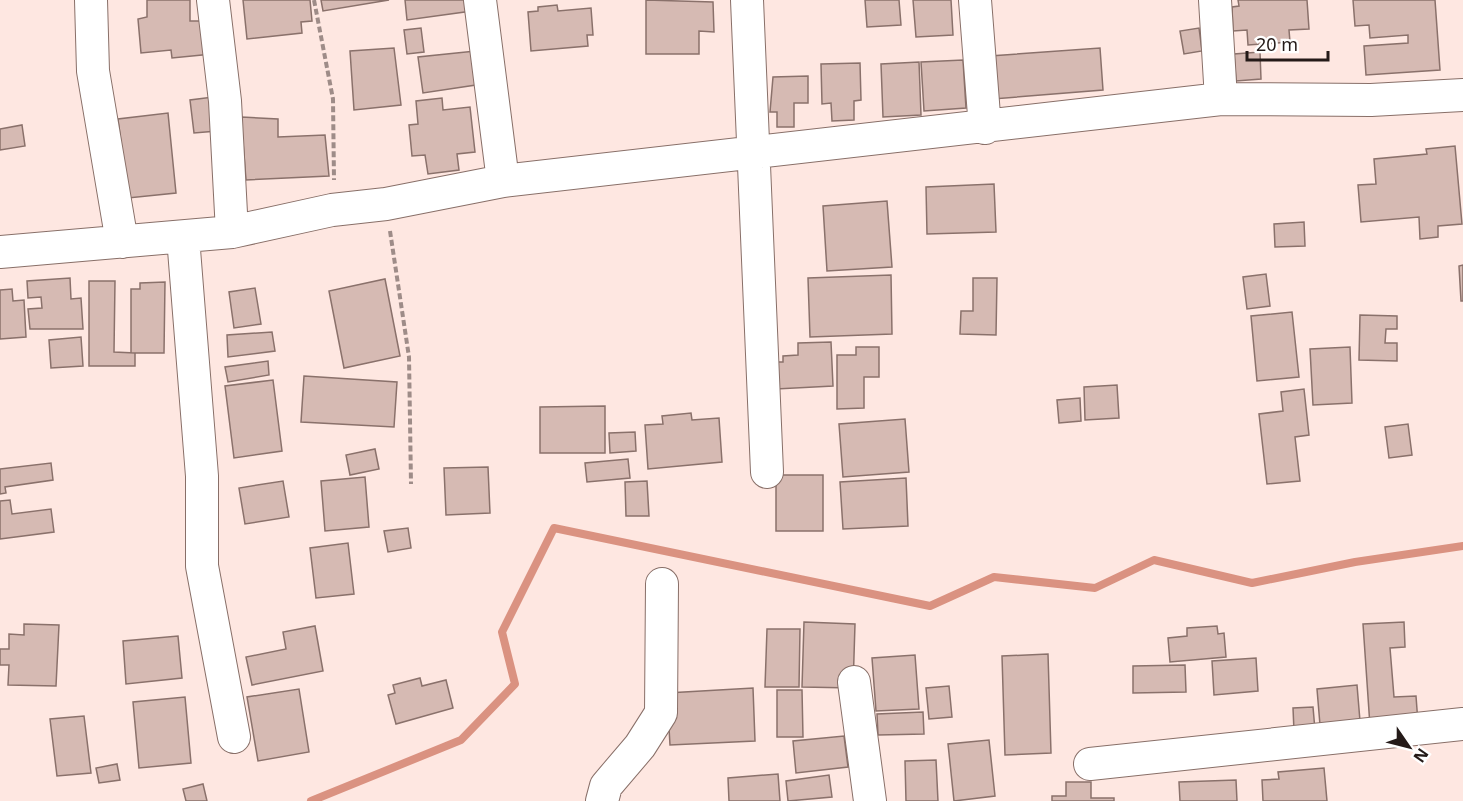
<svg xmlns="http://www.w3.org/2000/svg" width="1463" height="801" font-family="'Noto Sans',sans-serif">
	<rect width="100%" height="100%" fill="#fee7e1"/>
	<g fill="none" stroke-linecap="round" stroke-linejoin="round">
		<path stroke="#da9281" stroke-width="8" d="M311,801L461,740L515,684L502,632L554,528L930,606L994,577L1095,588L1154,560L1252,583L1355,562L1463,546"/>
	</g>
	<path fill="#d6bab3" stroke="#8a716b" stroke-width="1.5" d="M147,0H190V21H209L212,54L172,58L171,50L141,53L138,19L147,17Z
		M243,0H310L312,21L301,22L302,33L247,39Z
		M321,0H389L323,11Z
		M405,0H478L479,10L407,20Z
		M646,0L713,2L714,32L699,31V54H646Z
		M865,0H899L901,25L867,27Z
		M913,0H951L953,35L916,37Z
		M1238,0H1307L1309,29L1289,30L1290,42L1248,45L1247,30L1233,31L1232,7L1239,6Z
		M1353,0H1435L1440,70L1366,75L1364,46L1408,43V35L1370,38L1369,25L1355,26Z
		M557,5L558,11L591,8L593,35H587L588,46L531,51L528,12L538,11V7Z
		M421,28L424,52L407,54L404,30Z
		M1199,28L1202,51L1184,54L1180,31Z
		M394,48L401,105L354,110L350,51Z
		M1100,48L1103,90L993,99L990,56Z
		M485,50L489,83L423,93L418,57Z
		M1260,52L1261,79L1236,81L1234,54Z
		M963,60L966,108L924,111L921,62Z
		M919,62L921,115L883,117L881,64Z
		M860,63L861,100L854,101V120L832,121L831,103L822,104L821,64Z
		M808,76V103H794V127H777V112H770L773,77Z
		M213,97L217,131L194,133L190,100Z
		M442,98L443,110L470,107L475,152L457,154L459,170L428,174L425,155L412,156L409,125L418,124L416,101Z
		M168,113L176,193L128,198L118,119Z
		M241,117L278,119V137L325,135L329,176L246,180Z
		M22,125L25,146L0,150V129Z
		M1455,146L1462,224L1438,226V237L1420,239L1419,217L1361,222L1358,185L1376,184L1374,159L1427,154L1426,149Z
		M994,184L996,232L927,234L926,187Z
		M887,201L892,267L827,271L823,206Z
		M1304,222L1305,246L1275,247L1274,224Z
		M1463,265V301H1461L1459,266Z
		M1266,274L1270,306L1247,309L1243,277Z
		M891,275L892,334L810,337L808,278Z
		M70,278L71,299L81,298L83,329H30L28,309L42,308L41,297L28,298L27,281Z
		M973,278H997L996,335L960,334L961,311H973Z
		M385,279L400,356L344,368L329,291Z
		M89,281H115L114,352L135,353V366H89Z
		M165,282L164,353H131V289H140V283Z
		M255,288L261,324L234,328L229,292Z
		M12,289L13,301L24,300L26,337L0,339V290Z
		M1292,312L1299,377L1257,381L1251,316Z
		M1360,315L1397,316V329H1386L1385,343H1397V361L1359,360Z
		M272,332L275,351L228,357L227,335Z
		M81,337L83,366L51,368L49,340Z
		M831,342L833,386L776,389L775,362H783V356L798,355V343Z
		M856,347H879V377H864V408L837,409V355H856Z
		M1350,347L1352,403L1313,405L1310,349Z
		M268,361L269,375L228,382L225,367Z
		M304,376L397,382L394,427L301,422Z
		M273,380L282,451L234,458L225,386Z
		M1117,385L1119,418L1085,420L1084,387Z
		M1304,389L1309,435L1295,437L1300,481L1267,484L1259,414L1283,411L1281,392Z
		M1080,398L1081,421L1059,423L1057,400Z
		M605,406V453H540V407Z
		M691,413L692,420L719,418L722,462L648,469L645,425L663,424L662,416Z
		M905,419L909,472L843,477L839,424Z
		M1408,424L1412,455L1389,458L1385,427Z
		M635,432L636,451L610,453L609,433Z
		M375,449L379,469L350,475L346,455Z
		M628,459L630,478L587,482L585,463Z
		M51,463L53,480L5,487L6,493L0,494V469Z
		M488,467L490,513L446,515L444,468Z
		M776,475H823V531H776Z
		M365,477L369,527L325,531L321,481Z
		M906,478L908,526L843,529L840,482Z
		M283,481L289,517L245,524L239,488Z
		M647,481L649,516H626L625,482Z
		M10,500L12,514L51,509L54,532L0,539V501Z
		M408,528L411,548L388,552L384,531Z
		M348,543L354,594L316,598L310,548Z
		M804,622L855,624L853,688L802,687Z
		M1404,622L1405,647L1390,648L1394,697L1416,696L1418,723L1370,726L1363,624Z
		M24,624L59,625L56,686L8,685L9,665H0V649H9V634L24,635Z
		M315,626L323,671L252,685L246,657L286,649L283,632Z
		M1217,626L1218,634L1224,633L1226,657L1170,662L1168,638L1187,636V628Z
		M767,629H800L799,687H765Z
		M178,636L182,678L126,684L123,641Z
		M1048,654L1051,753L1005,755L1002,656Z
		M915,655L919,709L876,711L872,658Z
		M1256,658L1258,691L1214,695L1212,661Z
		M1185,665L1186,692L1133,693V666Z
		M420,678L422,686L446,680L453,708L396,724L388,695L395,693L393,685Z
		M1357,685L1361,733L1321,737L1317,689Z
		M949,686L952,717L929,719L926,688Z
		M753,688L755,741L670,745L667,693Z
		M299,689L309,752L258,761L247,697Z
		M777,690H802L803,737H777Z
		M185,697L191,763L139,768L133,702Z
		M1313,707L1315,730L1294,731L1293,708Z
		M923,712L924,734L878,735L877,714Z
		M84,716L91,773L57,776L50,719Z
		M844,736L848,767L796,773L793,741Z
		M989,740L995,796L954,801L948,744Z
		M936,760L938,801H906L905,761Z
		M117,764L120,780L99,783L96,768Z
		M1324,768L1327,801H1263L1262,780L1279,779L1278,772Z
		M778,774L780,801H729L728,778Z
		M829,775L832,797L788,801L786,781Z
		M1236,780L1237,801H1180L1179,782Z
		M1066,782H1091V798H1114V801H1052V796H1066Z
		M203,784L207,801H186L183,789Z"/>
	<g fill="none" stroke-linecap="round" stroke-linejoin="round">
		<g stroke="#886f68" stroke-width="34">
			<path id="minor" d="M91,0L93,71L122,242
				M213,0L225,101L232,232
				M480,0L503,181
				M747,0L767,472
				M975,0L985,128
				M1215,0L1221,99
				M183,237L202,476V566L234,737
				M0,252L232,232L332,210L386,204L503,181L1221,99L1371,100L1463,95
				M854,682L870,801
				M1090,764L1463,724
				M602,801L606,786L640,746L661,713L662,584"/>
		</g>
		<path stroke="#9e8c88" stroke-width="4" stroke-dasharray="6 3" stroke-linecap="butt" d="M314,0L333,99L334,180
			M390,231L409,357L411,484"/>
		<use href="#minor" stroke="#fff" stroke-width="32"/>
	</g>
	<g transform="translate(1409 747) rotate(125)" stroke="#ffffff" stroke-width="4.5" paint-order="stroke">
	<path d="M0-4.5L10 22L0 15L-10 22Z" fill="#241a18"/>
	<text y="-9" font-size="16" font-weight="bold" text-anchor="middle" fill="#241a18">N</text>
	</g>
	<path d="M1247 51v9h81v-9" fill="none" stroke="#241a18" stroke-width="3"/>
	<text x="1256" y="51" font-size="18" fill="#241a18" stroke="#ffffff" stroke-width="4.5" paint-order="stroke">20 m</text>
</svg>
